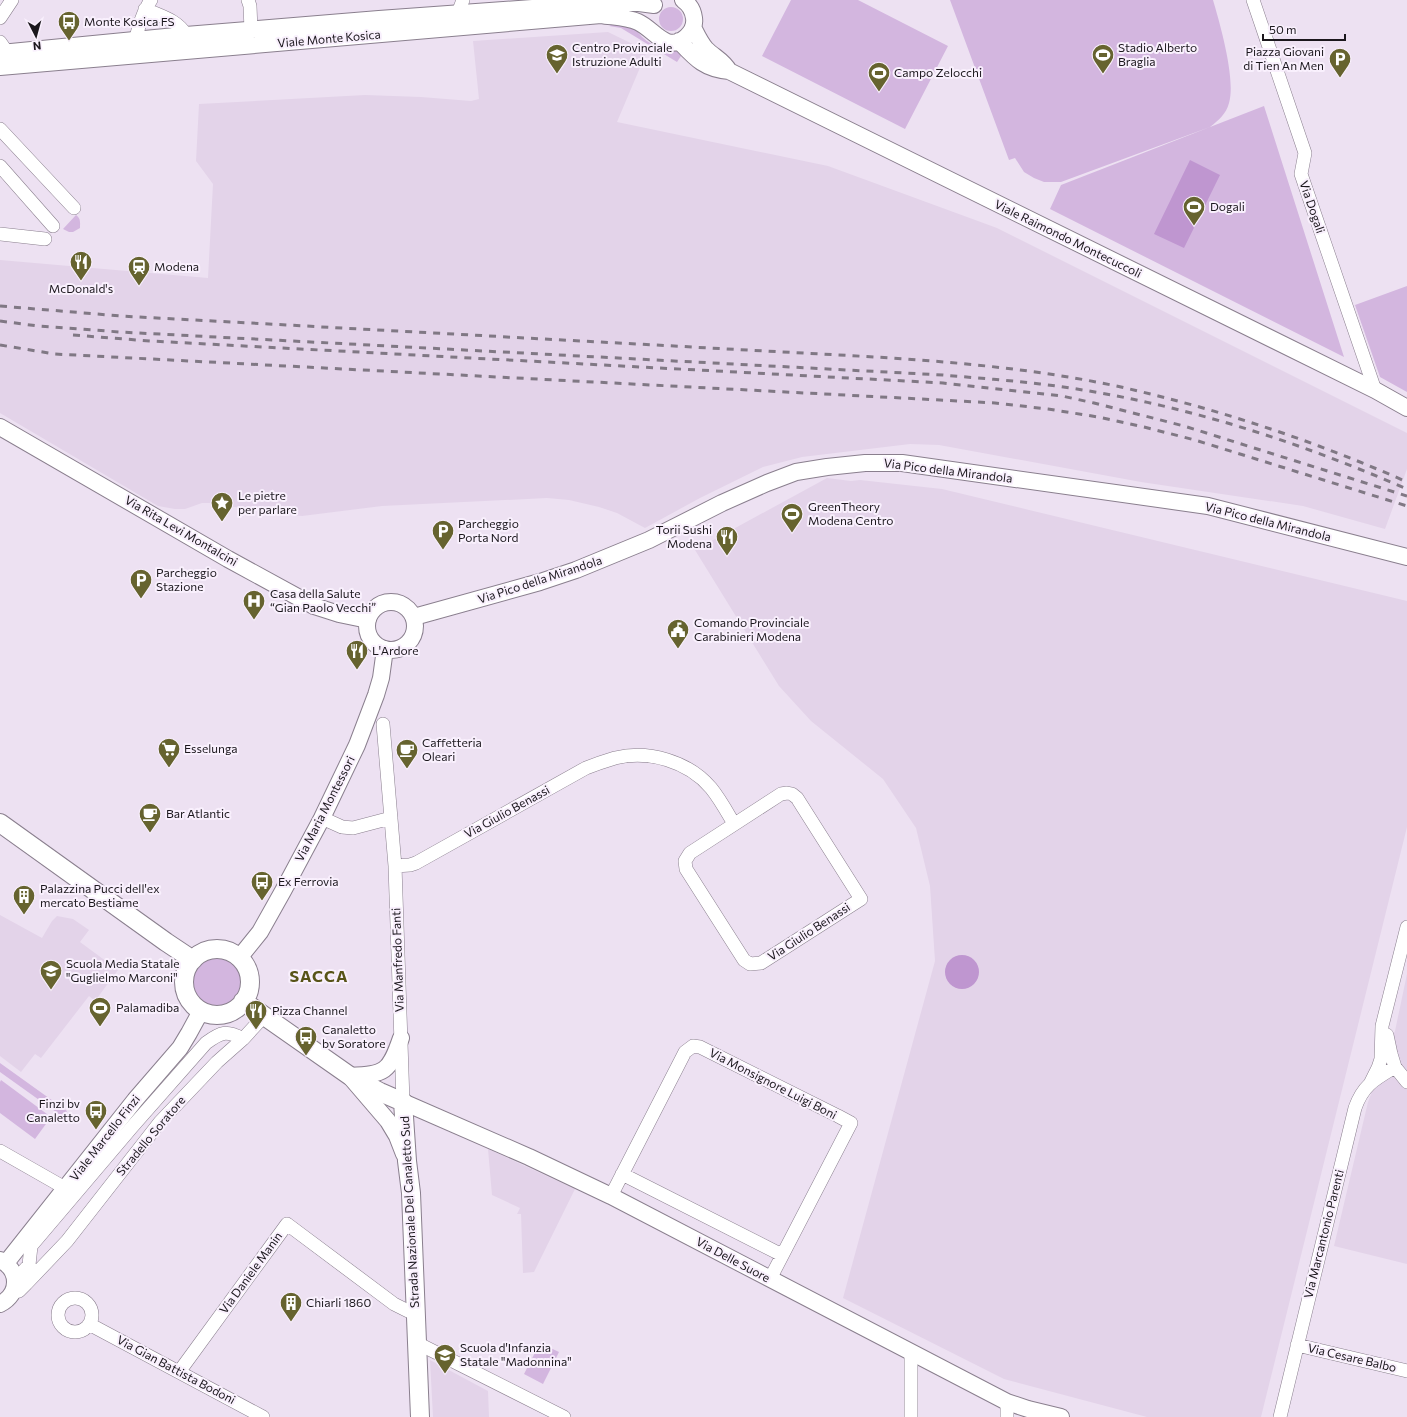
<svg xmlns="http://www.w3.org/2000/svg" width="1407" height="1417" font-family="Commissioner,sans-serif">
	<rect width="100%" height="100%" fill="#ede1f2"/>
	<path fill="#e3d3e9" d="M608,32L647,51L617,122L828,166L997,228L1407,433V469L1385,529L1303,506L1141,482L939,445L910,444L802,457L763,467L700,498L645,528L617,513L599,507L569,500L547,498L382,506L302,516L281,514L209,503H202L185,509H175L158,506L0,413V260L208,278L213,184L196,161L199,104L365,95L421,97L471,101L479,99L473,41Z
		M827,478L851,481L860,480L942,489L1407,601V827L1261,1417H1147L1004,1379L843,1298L935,961L930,886L916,828L883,779L811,721L779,686L695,550Z
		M0,915L42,938L52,921L57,916L73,919L89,930L80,942L118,970L95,1001L89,996L41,1058L35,1054L21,1072L0,1056Z
		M1407,974V1264L1334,1246L1368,1102L1395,1031Z
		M488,1149L575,1189L534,1272L523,1273L521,1214H517L520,1208L492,1195Z
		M430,1360L488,1391L489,1417H433Z"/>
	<path fill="#d3b6df" d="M791,0H858L948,46L905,129L762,56Z
		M950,0H1213C1220,24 1236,79 1229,103C1226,114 1219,120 1210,127L1061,182H1044L1034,178L1024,172L1015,158L1009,160Z
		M659 19a12 12 0 1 1 24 0a12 12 0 1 1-24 0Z
		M615,23L635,28C644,43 661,51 678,49L683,53L677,62L621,28L609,26Z
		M1264,106L1344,357L1050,209L1061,185Z
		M76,215C81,219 80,222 80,228L73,232H69L63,229Z
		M1407,286V392L1380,377L1355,305Z
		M192 981a25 25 0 1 1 50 0a25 25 0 1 1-50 0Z
		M0,1063L67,1111L63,1117L0,1072Z
		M1,1080L51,1117L35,1139L0,1113V1082Z
		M540,1343L559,1352L543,1384L524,1374Z"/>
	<path fill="#bf96d0" d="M1190,160L1220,175L1184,248L1154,234Z
		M945 972a17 17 0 1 1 34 0a17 17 0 1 1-34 0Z"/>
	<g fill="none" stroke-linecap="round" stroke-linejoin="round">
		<g stroke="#8a7f8e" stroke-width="14">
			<path id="minor" d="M248,0L250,6L251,30
				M1253,0L1305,153L1301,174L1375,390
				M145,9C160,16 178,20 186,35
				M458,13L463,0
				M0,18L12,0
				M0,42L7,52
				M134,48C137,31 141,14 151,0
				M0,129L74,208
				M0,166L53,226
				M0,234L45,239
				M383,724L395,866L403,1102
				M787,793L792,794L797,798L861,899L761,963L750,964L744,960L686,869L685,861L690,853L781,794Z
				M322,818L342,827L353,828L391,818
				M395,866L410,865L416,863L586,768C596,764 605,761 615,758C649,750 688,761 711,788C720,799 727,812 734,824
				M1387,1035L1391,1054L1395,1067L1407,1082
				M1371,1082L1378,1068L1381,1059L1382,1026L1407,927
				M0,1151L65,1188
				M622,1174L782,1255
				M611,1196L685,1052L693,1046L700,1047L838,1116L851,1123L770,1279
				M15,1280L29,1265L31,1246L132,1127L206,1043C221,1032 226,1030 243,1039
				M13,1292L19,1291L26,1284L67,1241L160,1122L217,1062L243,1039L264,1016
				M58 1315a17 17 0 1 1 34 0a17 17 0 1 1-34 0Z
				M89,1324L263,1417
				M417,1343L564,1417
				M1297,1345L1407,1371
				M179,1372L287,1224L394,1304L408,1311L416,1313
				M911,1417V1353
				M1007,1417V1402
				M1280,1417L1355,1108C1363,1085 1375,1079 1395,1067"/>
		</g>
		<g stroke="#8a7f8e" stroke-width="18">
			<path id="tertiary" d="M693,27C697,35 700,42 706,49C714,57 724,61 729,71
				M679,41C695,58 704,69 729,71L1375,390L1407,408
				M0,53L186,35L379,19L602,3H639L654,5
				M0,67L601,15C613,17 627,17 638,22C654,29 666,54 686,37C692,32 695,25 694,18C693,10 689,4 683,0
				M0,427L228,559L314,606L339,614L368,620
				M367 626a24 24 0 1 1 48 0a24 24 0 1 1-48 0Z
				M414,617L540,582L576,570L649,540L722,503L767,483L796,472L827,467L865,463H902L1208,506L1407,557
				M239,958L260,932L283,891L322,818L357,745L376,695L381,678L385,649
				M350,1076C385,1074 389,1073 401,1038
				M352,1079L388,1121L397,1136L404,1154
				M403,1102L529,1157L611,1196L1007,1402L1028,1409L1061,1417
				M0,1260C20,1270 20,1294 0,1304
				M6,1263L135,1100L180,1048L189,1033L201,1011"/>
		</g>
		<g stroke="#8a7f8e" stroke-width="20">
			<path id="secondary" d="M0,823L166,942L193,960
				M184 982a33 33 0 1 1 66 0a33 33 0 1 1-66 0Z
				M243,1001L350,1076L380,1092L403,1102L407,1161L411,1193L420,1417"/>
		</g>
		<use href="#minor" stroke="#fff" stroke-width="13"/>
		<use href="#tertiary" stroke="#fff" stroke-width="16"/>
		<use href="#secondary" stroke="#fff" stroke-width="18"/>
		<path stroke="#807884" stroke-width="3" stroke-dasharray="7 7" stroke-linecap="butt" d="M0,306L121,316L839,355C933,360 1028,367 1121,387C1218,409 1315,441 1407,482
			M0,321L38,326L120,332L943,375C975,378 1008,380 1040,384C1167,399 1290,438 1407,489
			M73,335L150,341L943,383L1062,396L1094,403L1184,426L1407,496
			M0,345L55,354L940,400L995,403L1048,409L1098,417L1144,427L1195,440L1407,506"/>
	</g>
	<defs>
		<g id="bus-pin" transform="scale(1.15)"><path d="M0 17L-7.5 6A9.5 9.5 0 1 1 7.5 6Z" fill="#66632f" stroke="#f9f0fd"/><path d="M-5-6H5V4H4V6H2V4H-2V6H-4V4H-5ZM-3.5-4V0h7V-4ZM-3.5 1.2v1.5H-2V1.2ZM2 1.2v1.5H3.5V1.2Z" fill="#fff"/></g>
		<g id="school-pin" transform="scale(1.15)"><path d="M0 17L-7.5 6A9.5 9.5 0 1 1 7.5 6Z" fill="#66632f" stroke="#f9f0fd"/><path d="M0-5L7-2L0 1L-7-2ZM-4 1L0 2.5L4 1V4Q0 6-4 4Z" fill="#fff"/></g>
		<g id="stadium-pin" transform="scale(1.15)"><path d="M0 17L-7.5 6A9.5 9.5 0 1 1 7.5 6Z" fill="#66632f" stroke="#f9f0fd"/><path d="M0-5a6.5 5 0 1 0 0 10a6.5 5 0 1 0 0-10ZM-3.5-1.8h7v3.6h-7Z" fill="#fff"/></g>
		<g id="parking-pin" transform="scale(1.15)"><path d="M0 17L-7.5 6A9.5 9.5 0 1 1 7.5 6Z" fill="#66632f" stroke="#f9f0fd"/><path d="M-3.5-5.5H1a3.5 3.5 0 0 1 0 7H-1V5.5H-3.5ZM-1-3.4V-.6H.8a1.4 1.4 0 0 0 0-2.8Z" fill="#fff"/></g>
		<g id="restaurant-pin" transform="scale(1.15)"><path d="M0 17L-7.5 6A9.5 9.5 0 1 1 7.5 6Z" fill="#66632f" stroke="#f9f0fd"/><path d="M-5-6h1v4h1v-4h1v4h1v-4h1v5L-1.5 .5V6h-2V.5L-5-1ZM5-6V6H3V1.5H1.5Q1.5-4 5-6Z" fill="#fff"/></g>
		<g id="station-pin" transform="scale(1.15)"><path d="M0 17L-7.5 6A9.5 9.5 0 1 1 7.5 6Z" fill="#66632f" stroke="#f9f0fd"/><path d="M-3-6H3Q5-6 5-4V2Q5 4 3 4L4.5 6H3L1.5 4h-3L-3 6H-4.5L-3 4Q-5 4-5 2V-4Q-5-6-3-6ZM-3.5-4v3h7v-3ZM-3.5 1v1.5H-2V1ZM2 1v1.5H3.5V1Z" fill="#fff"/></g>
		<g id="sight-pin" transform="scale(1.15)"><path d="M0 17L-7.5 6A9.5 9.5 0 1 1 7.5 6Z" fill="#66632f" stroke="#f9f0fd"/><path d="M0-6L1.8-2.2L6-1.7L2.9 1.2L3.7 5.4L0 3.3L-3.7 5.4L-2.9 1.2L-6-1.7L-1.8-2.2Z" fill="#fff"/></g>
		<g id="hospital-pin" transform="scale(1.15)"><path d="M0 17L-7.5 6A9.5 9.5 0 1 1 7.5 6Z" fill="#66632f" stroke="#f9f0fd"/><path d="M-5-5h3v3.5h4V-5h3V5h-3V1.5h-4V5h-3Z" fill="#fff"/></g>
		<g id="civic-pin" transform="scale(1.15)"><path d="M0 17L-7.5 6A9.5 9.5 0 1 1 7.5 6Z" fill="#66632f" stroke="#f9f0fd"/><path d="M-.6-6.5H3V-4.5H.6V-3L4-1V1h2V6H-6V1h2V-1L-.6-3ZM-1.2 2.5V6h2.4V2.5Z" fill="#fff"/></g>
		<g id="supermarket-pin" transform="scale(1.15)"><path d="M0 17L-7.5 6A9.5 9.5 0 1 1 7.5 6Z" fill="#66632f" stroke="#f9f0fd"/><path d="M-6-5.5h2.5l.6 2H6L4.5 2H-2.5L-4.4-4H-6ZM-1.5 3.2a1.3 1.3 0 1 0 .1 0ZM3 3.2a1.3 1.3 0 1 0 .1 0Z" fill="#fff"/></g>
		<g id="cafe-pin" transform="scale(1.15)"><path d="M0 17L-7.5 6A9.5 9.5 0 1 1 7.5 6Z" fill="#66632f" stroke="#f9f0fd"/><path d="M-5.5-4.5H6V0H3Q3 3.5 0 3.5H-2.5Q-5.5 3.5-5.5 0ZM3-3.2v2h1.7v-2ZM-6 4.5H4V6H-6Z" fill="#fff"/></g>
		<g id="building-pin" transform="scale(1.15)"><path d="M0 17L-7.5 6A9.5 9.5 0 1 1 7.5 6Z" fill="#66632f" stroke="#f9f0fd"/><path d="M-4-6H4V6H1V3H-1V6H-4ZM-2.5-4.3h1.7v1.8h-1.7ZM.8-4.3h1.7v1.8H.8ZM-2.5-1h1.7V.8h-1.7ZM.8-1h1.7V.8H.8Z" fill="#fff"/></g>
	</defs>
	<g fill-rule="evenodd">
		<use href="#bus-pin" x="69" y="22"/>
		<use href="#school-pin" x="557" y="55"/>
		<use href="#stadium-pin" x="1103" y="55"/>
		<use href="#parking-pin" x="1340" y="59"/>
		<use href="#stadium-pin" x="879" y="73"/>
		<use href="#stadium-pin" x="1194" y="207"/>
		<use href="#restaurant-pin" x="81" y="262"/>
		<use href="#station-pin" x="139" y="267"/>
		<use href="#sight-pin" x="222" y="503"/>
		<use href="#stadium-pin" x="792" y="514"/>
		<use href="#parking-pin" x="443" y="531"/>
		<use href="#restaurant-pin" x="727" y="537"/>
		<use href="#parking-pin" x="141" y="580"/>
		<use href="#hospital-pin" x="254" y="601"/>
		<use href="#civic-pin" x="678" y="630"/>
		<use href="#restaurant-pin" x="357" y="651"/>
		<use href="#supermarket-pin" x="169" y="749"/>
		<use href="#cafe-pin" x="407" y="750"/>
		<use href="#cafe-pin" x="150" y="814"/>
		<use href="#bus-pin" x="262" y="882"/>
		<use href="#building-pin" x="24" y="896"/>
		<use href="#school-pin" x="51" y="971"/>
		<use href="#stadium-pin" x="100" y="1008"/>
		<use href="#restaurant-pin" x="256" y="1011"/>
		<use href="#bus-pin" x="306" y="1037"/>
		<use href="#bus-pin" x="96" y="1111"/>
		<use href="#building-pin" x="291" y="1303"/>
		<use href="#school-pin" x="445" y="1355"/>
	</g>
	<g text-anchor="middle" stroke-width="4" stroke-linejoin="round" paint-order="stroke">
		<g font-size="12" fill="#1b171d" stroke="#f9f0fd" text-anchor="start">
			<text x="84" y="26">Monte Kosica FS</text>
			<text x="572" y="52">Centro Provinciale<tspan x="572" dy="14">Istruzione Adulti</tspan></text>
			<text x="1118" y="52">Stadio Alberto<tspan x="1118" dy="14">Braglia</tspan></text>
			<text x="1324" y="56" text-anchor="end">Piazza Giovani<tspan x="1324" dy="14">di Tien An Men</tspan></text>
			<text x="894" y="77">Campo Zelocchi</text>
			<text x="1210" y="211">Dogali</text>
			<text x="154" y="271">Modena</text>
			<text x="81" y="293" text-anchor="middle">McDonald's</text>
			<text x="238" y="500">Le pietre<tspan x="238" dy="14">per parlare</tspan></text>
			<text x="808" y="511">GreenTheory<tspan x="808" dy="14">Modena Centro</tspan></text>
			<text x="458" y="528">Parcheggio<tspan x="458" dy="14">Porta Nord</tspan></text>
			<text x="712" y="534" text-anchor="end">Torii Sushi<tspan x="712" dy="14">Modena</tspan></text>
			<text x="156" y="577">Parcheggio<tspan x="156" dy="14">Stazione</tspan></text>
			<text x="270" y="598">Casa della Salute<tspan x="270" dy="14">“Gian Paolo Vecchi”</tspan></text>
			<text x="694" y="627">Comando Provinciale<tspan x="694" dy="14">Carabinieri Modena</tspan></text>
			<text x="372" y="655">L'Ardore</text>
			<text x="422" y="747">Caffetteria<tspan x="422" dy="14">Oleari</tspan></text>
			<text x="184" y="753">Esselunga</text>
			<text x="166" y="818">Bar Atlantic</text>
			<text x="278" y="886">Ex Ferrovia</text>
			<text x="40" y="893">Palazzina Pucci dell'ex<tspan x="40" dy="14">mercato Bestiame</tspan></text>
			<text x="66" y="968">Scuola Media Statale<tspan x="66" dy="14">"Guglielmo Marconi"</tspan></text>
			<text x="116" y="1012">Palamadiba</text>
			<text x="272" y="1015">Pizza Channel</text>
			<text x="322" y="1034">Canaletto<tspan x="322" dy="14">bv Soratore</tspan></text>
			<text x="80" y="1108" text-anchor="end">Finzi bv<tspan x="80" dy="14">Canaletto</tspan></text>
			<text x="306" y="1307">Chiarli 1860</text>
			<text x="460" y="1352">Scuola d'Infanzia<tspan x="460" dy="14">Statale "Madonnina"</tspan></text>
		</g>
		<g font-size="12" fill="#1b171d" stroke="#f9f0fd">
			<text transform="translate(329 39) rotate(-5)" y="4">Viale Monte Kosica</text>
			<text transform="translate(1312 207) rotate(71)" y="4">Via Dogali</text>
			<text transform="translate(1068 239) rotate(26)" y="4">Viale Raimondo Montecuccoli</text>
			<text transform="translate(948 471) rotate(7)" y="4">Via Pico della Mirandola</text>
			<text transform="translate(1268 522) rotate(14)" y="4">Via Pico della Mirandola</text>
			<text transform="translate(181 531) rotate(30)" y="4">Via Rita Levi Montalcini</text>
			<text transform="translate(540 580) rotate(-18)" y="4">Via Pico della Mirandola</text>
			<text transform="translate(325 809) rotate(-63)" y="4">Via Maria Montessori</text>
			<text transform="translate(507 812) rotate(-29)" y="4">Via Giulio Benassi</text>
			<text transform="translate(809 932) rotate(-33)" y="4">Via Giulio Benassi</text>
			<text transform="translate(398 960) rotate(-92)" y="4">Via Manfredo Fanti</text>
			<text transform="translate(773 1084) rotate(27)" y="4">Via Monsignore Luigi Boni</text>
			<text transform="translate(151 1136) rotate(-50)" y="4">Stradello Soratore</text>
			<text transform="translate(105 1138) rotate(-52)" y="4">Viale Marcello Finzi</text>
			<text transform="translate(410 1212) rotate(-93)" y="4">Strada Nazionale Del Canaletto Sud</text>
			<text transform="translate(1324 1234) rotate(-76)" y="4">Via Marcantonio Parenti</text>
			<text transform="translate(733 1260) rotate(28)" y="4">Via Delle Suore</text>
			<text transform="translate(251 1273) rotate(-54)" y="4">Via Daniele Manin</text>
			<text transform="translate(1352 1358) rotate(13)" y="4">Via Cesare Balbo</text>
			<text transform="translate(176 1370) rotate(28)" y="4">Via Gian Battista Bodoni</text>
		</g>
		<g font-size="16" font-weight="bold" letter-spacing="1" fill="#575317" stroke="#f9f0fd">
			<text x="319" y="982">SACCA</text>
		</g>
	</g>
	<g transform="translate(36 36) rotate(174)" stroke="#f9f0fd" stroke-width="3" paint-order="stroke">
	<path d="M0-3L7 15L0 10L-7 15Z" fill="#1b171d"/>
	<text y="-6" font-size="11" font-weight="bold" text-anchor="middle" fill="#1b171d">N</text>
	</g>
	<path d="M1263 34v6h82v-6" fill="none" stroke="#1b171d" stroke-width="2"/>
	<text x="1269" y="34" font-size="12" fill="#1b171d" stroke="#f9f0fd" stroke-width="3" paint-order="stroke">50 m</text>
</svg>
